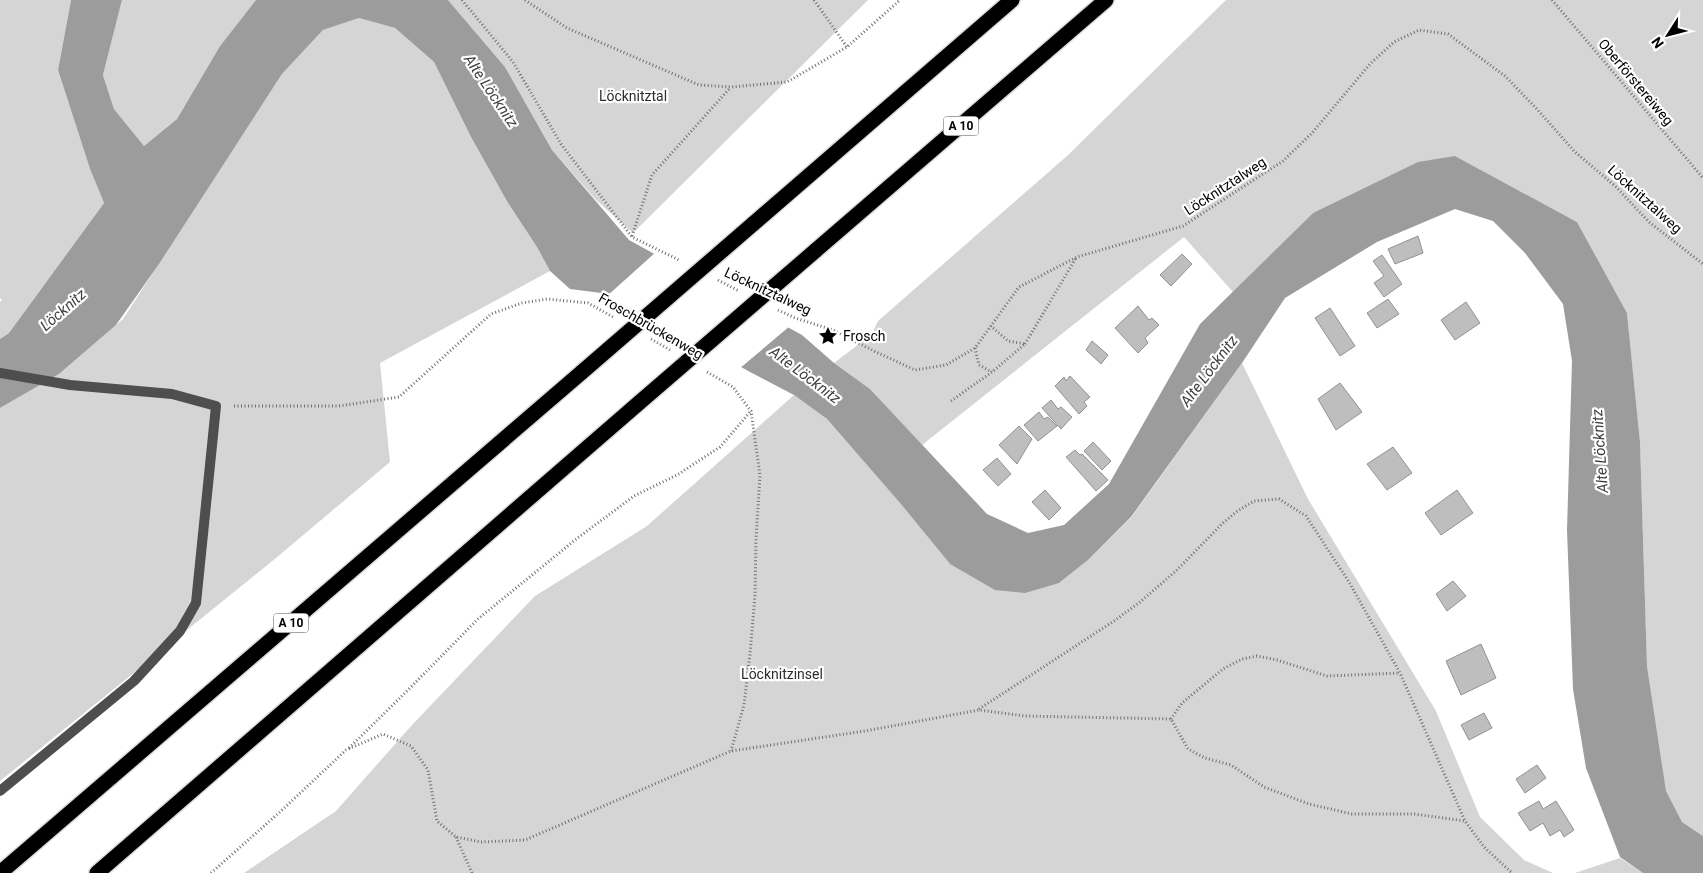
<svg xmlns="http://www.w3.org/2000/svg" width="1703" height="873" font-family="Roboto,sans-serif">
	<rect width="100%" height="100%" fill="#fff"/>
	<path fill="#d5d5d5" d="M0,0H71L58,70L90,169L104,203L9,333L0,339V302L2,300L0,298Z
		M122,0H256L220,46L177,119L144,146L114,109L103,75Z
		M448,0H868L633,233L596,200L552,150L505,67Z
		M1226,0H1703V836L1682,822L1666,792L1647,666L1640,442L1627,313L1577,222L1455,156L1313,213L1233,292L1184,237L922,445L870,389L834,363L872,334L878,321L1067,156Z
		M359,18L395,28L434,62L471,137L508,203L537,247L550,271L380,363L390,462L276,558L0,781V408L59,374L123,319L282,74L323,30Z
		M1242,363L1308,499L1436,711L1480,817L1524,860L1553,873H244L336,811L412,725L535,596L647,526L794,395L827,419L900,503L950,564L1059,583L1088,560L1131,518Z
		M1620,858L1643,873H1575Z"/>
	<path fill="#9c9c9c" d="M71,0H122L103,75L114,109L144,146L177,119L220,46L256,0H448L505,67L552,150L629,240L802,335L834,363L870,389L987,514L1028,533L1064,525L1109,484L1200,324L1313,213L1418,162L1455,156L1577,222L1627,313L1640,442L1647,666L1666,791L1682,822L1703,836V873H1643L1620,857L1586,768L1573,689L1567,530L1572,361L1563,304L1525,253L1493,221L1455,209L1377,242L1285,298L1242,363L1131,517L1088,560L1059,583L1025,593L995,590L950,564L900,503L827,419L794,395L750,372L609,294L570,289L550,271L537,247L508,203L471,137L434,62L395,28L359,18L323,30L282,74L159,264L116,325L59,374L0,408V339L9,333L104,203L90,169L58,70Z"/>
	<path fill="#fff" d="M656,252L790,326L739,369L607,296Z"/>
	<path fill="#bebebe" stroke="#929292" d="M1418,236L1423,253L1395,264L1388,249Z
		M1182,254L1192,264L1171,286L1160,275Z
		M1382,255L1402,284L1384,297L1374,283L1384,276L1373,261Z
		M1388,299L1399,314L1377,328L1367,313Z
		M1466,302L1480,323L1455,340L1441,320Z
		M1138,306L1149,320L1152,318L1159,325L1145,338L1148,343L1138,353L1115,328Z
		M1330,308L1355,346L1340,356L1315,318Z
		M1092,341L1108,355L1101,364L1086,350Z
		M1070,376L1090,397L1084,402L1087,406L1079,414L1055,386L1064,377L1066,381Z
		M1340,383L1362,412L1336,430L1318,399Z
		M1051,400L1058,409L1061,407L1072,417L1061,429L1042,408Z
		M1039,412L1044,419L1048,417L1057,426L1038,441L1024,425Z
		M1019,426L1032,439L1017,464L999,445Z
		M1093,442L1111,461L1102,470L1084,451Z
		M1393,447L1412,473L1387,490L1367,464Z
		M1075,450L1080,455L1082,454L1108,480L1096,491L1066,457Z
		M997,458L1011,474L998,486L983,470Z
		M1045,490L1061,508L1049,520L1032,502Z
		M1457,490L1473,513L1441,535L1425,513Z
		M1453,581L1466,596L1447,611L1436,594Z
		M1481,644L1496,678L1461,695L1446,661Z
		M1484,713L1492,728L1469,740L1461,725Z
		M1537,765L1546,778L1525,793L1516,779Z
		M1539,801L1543,809L1556,801L1574,830L1564,837L1560,830L1550,836L1543,823L1530,831L1518,813Z"/>
	<g fill="none" stroke-linecap="round" stroke-linejoin="round">
		<g stroke="#dbdbdb" stroke-width="18">
			<path id="highway" d="M753,224L1012,0
				M815,251L1106,0
				M0,873L582,372
				M97,873L640,402"/>
		</g>
		<path stroke="#707070" stroke-width="3" stroke-dasharray="1 2.5" stroke-linecap="butt" d="M462,0L513,62L561,144L632,237L679,260
			M525,0L567,28L699,85L731,87L787,82L847,47L900,0
			M814,0L847,47
			M1552,0L1703,178
			M632,236L652,175L730,88
			M718,280L739,291
			M778,310L795,318L833,330L876,352L915,370L946,365L975,348L1019,287L1077,257L1183,226L1283,161L1312,133L1370,64L1394,42L1419,30L1448,34L1505,76L1536,108L1574,151L1615,186L1649,222L1703,264
			M651,339L670,350
			M1025,344L1076,258
			M975,348L979,365L992,372
			M707,372L733,387L751,411L760,475L756,539L755,595L750,654L744,705L731,751
			M951,401L992,372L1025,344L1008,341L991,326
			M234,406H339L399,397L491,314L522,303L547,299L588,303L613,317
			M979,709L1114,621L1140,602L1176,571L1223,523L1236,512L1254,501L1279,499L1306,516L1349,582L1400,673L1465,821
			M1171,719L1182,703L1223,669L1242,659L1257,656L1277,660L1327,676L1400,673
			M349,748L407,691L478,619L575,540L634,496L677,475L720,447L751,411
			M456,837L472,873
			M211,873L281,811L346,750L383,734L411,746L428,770L437,821L456,837L481,842L525,840L731,751L865,731L979,710L1025,716L1171,719L1188,749L1205,758L1231,765L1264,787L1309,804L1352,814H1414L1465,821L1484,847L1512,873"/>
		<path stroke="#4e4e4e" stroke-width="10" d="M0,373L70,385L172,394L216,406L196,603L180,631L134,681L0,791"/>
		<use href="#highway" stroke="#000" stroke-width="15"/>
		<g stroke="#dbdbdb" stroke-width="18" stroke-linecap="butt">
			<path id="highway-bridge" d="M582,372L753,224
				M640,402L815,251"/>
		</g>
		<use href="#highway-bridge" stroke="#000" stroke-width="15"/>
	</g>
	<defs>
		<g id="sight-bare" transform="scale(1.5)"><path d="M0-6L1.8-2.2L6-1.7L2.9 1.2L3.7 5.4L0 3.3L-3.7 5.4L-2.9 1.2L-6-1.7L-1.8-2.2Z" fill="#000" stroke="#fff" stroke-width="2.5" paint-order="stroke"/></g>
	</defs>
	<g fill-rule="evenodd">
		<use href="#sight-bare" x="828" y="336"/>
	</g>
	<g text-anchor="middle" stroke-width="4.5" stroke-linejoin="round" paint-order="stroke">
		<g fill="#fff" stroke="#4c4c4c" stroke-width="1">
			<rect x="943.5" y="116.5" width="35" height="19" rx="4"/>
			<rect x="273.5" y="613.5" width="35" height="19" rx="4"/>
		</g>
		<g font-size="12" font-weight="bold" fill="#000">
			<text x="961" y="130">A 10</text>
			<text x="291" y="627">A 10</text>
		</g>
		<g font-size="14" fill="#000" stroke="#fff">
			<text transform="translate(1636 82) rotate(50)" y="5">Oberförstereiweg</text>
			<text transform="translate(1225 186) rotate(-33)" y="5">Löcknitztalweg</text>
			<text transform="translate(1645 199) rotate(42)" y="5">Löcknitztalweg</text>
			<text transform="translate(768 291) rotate(25)" y="5">Löcknitztalweg</text>
			<text transform="translate(651 326) rotate(30)" y="5">Froschbrückenweg</text>
		</g>
		<g font-size="14" fill="#2c2c2c" stroke="#fff">
			<text x="633" y="101">Löcknitztal</text>
			<text x="782" y="679">Löcknitzinsel</text>
		</g>
		<g font-size="14" fill="#000" stroke="#fff" text-anchor="start">
			<text x="843" y="341">Frosch</text>
		</g>
		<g font-size="15" font-style="italic" fill="#3d3d3d" stroke="#fff">
			<text transform="translate(491 91) rotate(56)" y="5">Alte Löcknitz</text>
			<text transform="translate(63 310) rotate(-41)" y="5">Löcknitz</text>
			<text transform="translate(1209 371) rotate(-53)" y="5">Alte Löcknitz</text>
			<text transform="translate(805 375) rotate(37)" y="5">Alte Löcknitz</text>
			<text transform="translate(1600 451) rotate(-94)" y="5">Alte Löcknitz</text>
		</g>
	</g>
	<g transform="translate(1668 35) rotate(234)" stroke="#ffffff" stroke-width="4" paint-order="stroke">
	<path d="M0-4L9 19L0 12L-9 19Z" fill="#000000"/>
	<text y="-8" font-size="14" font-weight="bold" text-anchor="middle" fill="#000000">N</text>
	</g>
</svg>
